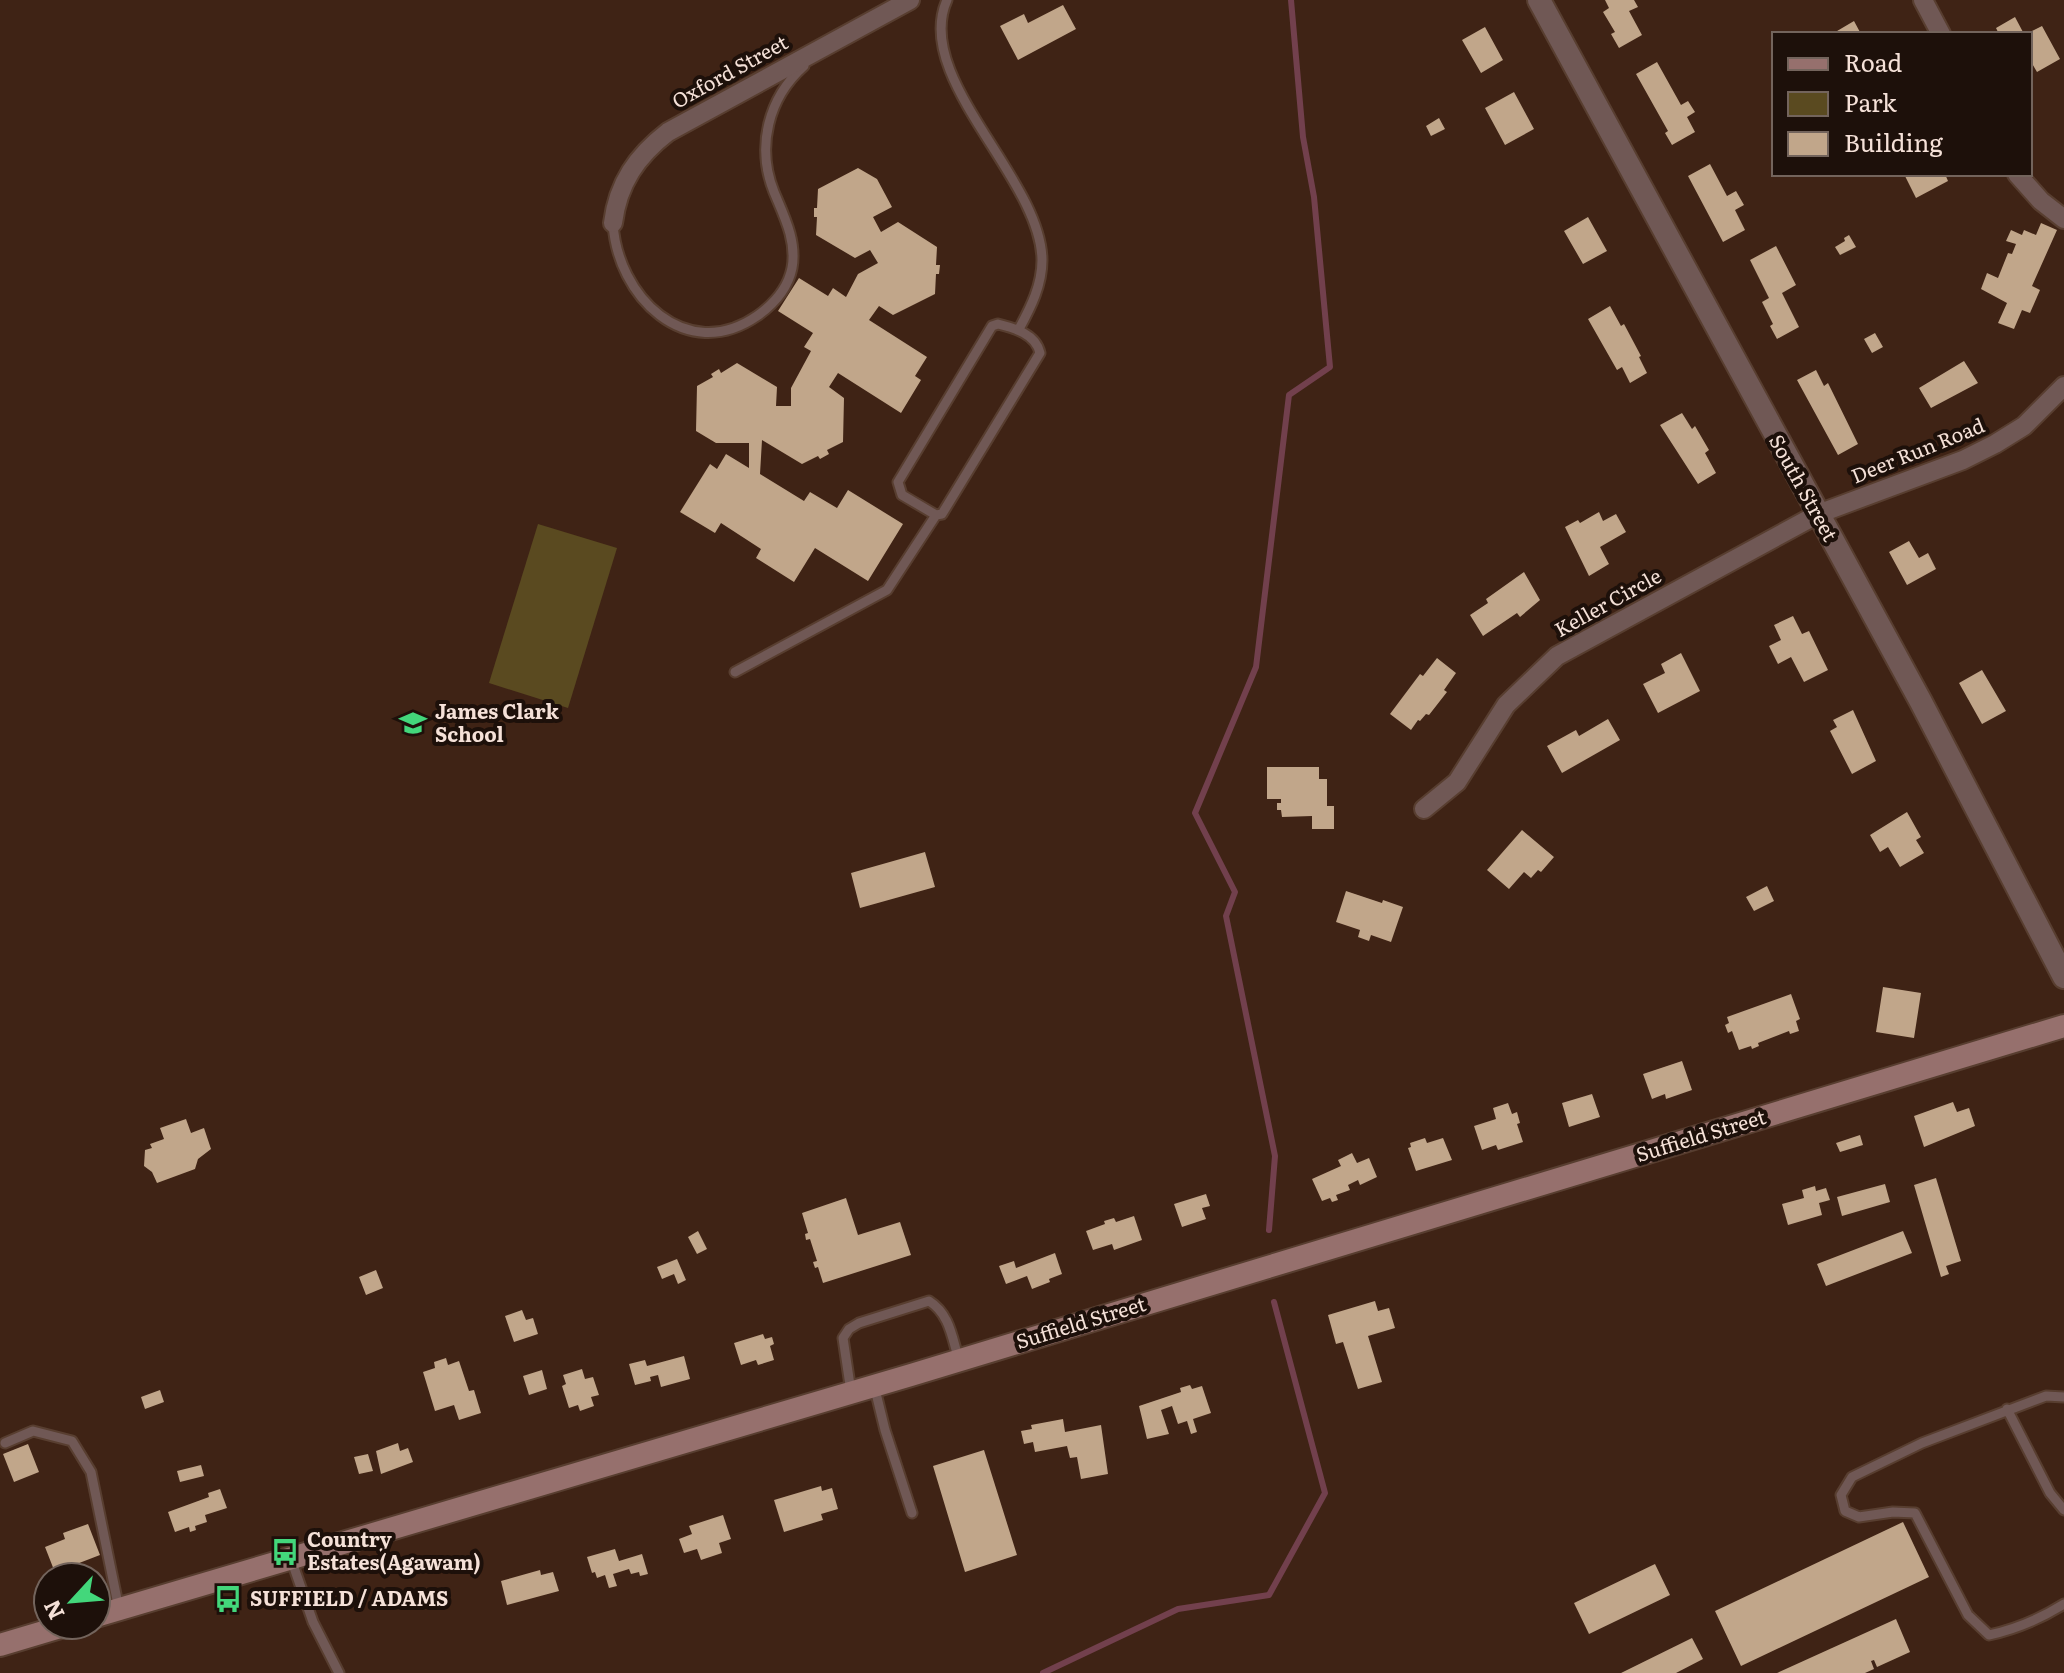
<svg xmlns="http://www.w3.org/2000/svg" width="2064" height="1673" font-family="Literata,serif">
	<rect width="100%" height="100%" fill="#3f2315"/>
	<path fill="#5a4a20" d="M538,524L617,548L568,708L489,683Z"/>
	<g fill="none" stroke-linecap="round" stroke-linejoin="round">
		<path stroke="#72404d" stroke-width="6" d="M1269,1230L1275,1156L1226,916L1235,892L1195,813L1256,667L1289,395L1330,367L1314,197L1303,137L1291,0
			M1043,1673L1178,1609L1269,1595L1325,1493L1274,1302"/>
	</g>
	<path fill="#c1a68a" d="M1605,0H1634L1638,7L1629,11L1642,35L1619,48L1611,34L1615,32L1603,12L1609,8Z
		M1063,5L1076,29L1018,60L1000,26L1024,14L1028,23Z
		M2015,17L2024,34H1999L1996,28Z
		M1854,21L1861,34H1832Z
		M2042,26L2060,59L2037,72L2030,60V32Z
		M1485,27L1503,60L1481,73L1462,40Z
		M1657,62L1681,105L1688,101L1695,112L1687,117L1695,132L1672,145L1665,133L1668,131L1636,74Z
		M1514,92L1534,129L1505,145L1485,108Z
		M1439,118L1445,129L1431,136L1426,126Z
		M1710,164L1727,196L1736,191L1744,205L1735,210L1745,230L1723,242L1688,176Z
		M858,168L877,179L892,207L873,217L881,232L898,222L937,247L936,265H940L939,274H936L935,294L893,315L879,306L869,320L927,357L915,376L921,380L901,413L838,373L829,387L844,398L843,442L827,450L829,454L820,459L818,456L802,464L762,440L760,474L804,501L810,492L837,508L848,490L903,524L868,581L815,548L794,582L756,558L761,549L721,523L715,533L680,512L710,464L717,469L726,454L749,468V443H716L696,431L697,386L713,377L711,374L719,369L721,373L737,363L777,387L776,406H791V388L811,351L804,347L813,333L778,311L799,278L828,296L833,288L846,297L858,274L878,263L870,250L855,258L816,235L817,217H814V208H817L818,189Z
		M1904,174H1945L1948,181L1916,198Z
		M1588,217L1607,251L1583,264L1564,231Z
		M2041,223L2057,230L2032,286L2040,290L2030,313L2022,310L2014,329L1998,323L2007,303L1981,289L1987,273L1998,278L2008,253L2012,254L2016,244L2006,241L2011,230L2022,235L2024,230L2036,235Z
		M1849,235L1856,247L1840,255L1835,247L1845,241L1844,238Z
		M1776,246L1796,285L1782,293L1799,327L1777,339L1770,326L1773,324L1762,302L1769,298L1750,260Z
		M1610,306L1621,326L1624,324L1641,356L1639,357L1647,373L1630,383L1622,367L1617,370L1588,319Z
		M1875,333L1883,347L1872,353L1864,339Z
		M1964,361L1978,383L1931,408L1919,388Z
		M1816,370L1824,386L1828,383L1858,444L1838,455L1797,380Z
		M1682,413L1692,429L1695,426L1709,450L1705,453L1716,473L1698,484L1660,425Z
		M1599,512L1603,521L1616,514L1626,532L1600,547L1609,564L1589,576L1565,527L1578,520L1580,523Z
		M1909,541L1919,558L1928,553L1936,569L1907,585L1889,552Z
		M1524,572L1540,600L1520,617L1517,613L1483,636L1470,615L1488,603L1486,599Z
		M1793,616L1802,634L1809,631L1828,670L1804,682L1791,657L1778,664L1769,646L1781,640L1774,625Z
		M1681,653L1700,691L1658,713L1643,684L1665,673L1661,664Z
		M1437,658L1456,673L1444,690L1447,692L1429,715L1426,714L1420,721L1418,720L1411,730L1390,714L1420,674L1423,676Z
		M1982,670L2006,711L1982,724L1959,683Z
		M1853,710L1876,761L1852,774L1830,731L1837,727L1833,720Z
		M1608,719L1620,740L1562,773L1547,746L1576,730L1579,736Z
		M1267,767H1319V779H1327V806H1334V829H1312V816L1282,817L1281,810H1277V803H1281V799H1267Z
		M1907,812L1921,837L1916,840L1924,853L1900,867L1888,847L1880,852L1870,835Z
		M1522,830L1554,857L1541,872L1538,870L1531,878L1524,872L1509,889L1487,870Z
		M925,852L935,887L860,908L851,873Z
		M1767,886L1774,901L1754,911L1746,897Z
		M1346,891L1382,903L1383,900L1403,907L1391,942L1371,935L1369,941L1358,937L1360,930L1336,922Z
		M1883,987L1921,993L1914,1038L1876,1032Z
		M1791,994L1800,1019L1796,1021L1799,1031L1790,1034L1789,1031L1758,1043L1759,1046L1752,1049L1751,1046L1739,1050L1732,1031L1728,1033L1725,1025L1729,1023L1727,1017Z
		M1682,1061L1692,1090L1666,1099L1665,1094L1652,1099L1643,1074Z
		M1592,1094L1600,1117L1569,1127L1562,1103Z
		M1953,1102L1957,1112L1969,1108L1975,1126L1924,1147L1914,1116Z
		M1508,1103L1512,1114L1517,1112L1520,1123L1517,1124L1523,1142L1498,1150L1496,1145L1482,1150L1474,1126L1496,1119L1493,1108Z
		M186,1119L191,1133L204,1128L211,1149L198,1159L195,1169L157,1183L152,1172L144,1166L145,1150L152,1148L150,1144L164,1139L160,1128Z
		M1860,1135L1863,1145L1840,1152L1836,1143Z
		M1425,1138L1427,1143L1443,1138L1452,1160L1416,1171L1408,1148L1411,1147L1410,1143Z
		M1352,1153L1357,1163L1369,1158L1377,1177L1360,1185L1358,1180L1348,1185L1350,1190L1336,1195L1338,1200L1332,1202L1330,1198L1322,1201L1312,1179L1341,1166L1338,1160Z
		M1936,1178L1961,1261L1946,1266L1949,1274L1941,1277L1914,1185Z
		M1885,1184L1890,1202L1842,1216L1837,1197Z
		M1815,1186L1816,1191L1826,1188L1830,1200L1819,1203L1822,1215L1788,1225L1782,1204L1804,1198L1802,1190Z
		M1206,1194L1210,1206L1202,1208L1206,1219L1182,1227L1174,1204Z
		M846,1198L858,1235L900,1222L911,1255L823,1283L818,1267L815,1268L813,1262L817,1261L810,1239L806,1240L805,1234L808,1233L802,1213Z
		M1134,1216L1142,1240L1114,1250L1112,1244L1093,1250L1086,1231L1105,1224L1104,1221L1114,1218L1116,1222Z
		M698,1231L707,1249L697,1254L688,1237Z
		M1903,1231L1912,1253L1826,1286L1817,1264Z
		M1055,1253L1062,1274L1049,1279L1050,1282L1032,1289L1027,1276L1006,1284L999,1266L1014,1261L1016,1268Z
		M677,1259L686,1280L678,1284L674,1274L662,1279L657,1267Z
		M376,1270L383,1288L366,1295L359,1277Z
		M1375,1301L1378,1311L1389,1308L1395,1328L1368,1336L1382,1382L1358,1389L1343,1342L1336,1344L1328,1315Z
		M522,1310L526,1320L533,1318L538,1334L514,1342L505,1316Z
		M763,1334L765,1339L772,1337L774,1344L770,1346L774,1360L758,1365L756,1360L741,1365L734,1343Z
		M684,1356L690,1379L661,1387L658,1375L650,1377L651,1381L635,1385L629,1364L645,1360L647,1366Z
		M446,1358L448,1365L459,1361L469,1391L474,1390L481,1413L459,1420L454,1405L435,1411L423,1372L435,1368L434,1362Z
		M582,1369L585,1379L593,1377L599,1395L591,1397L594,1406L580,1411L578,1405L569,1408L562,1386L566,1384L563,1375Z
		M542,1370L547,1389L529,1395L523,1376Z
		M1190,1385L1192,1389L1202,1386L1211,1413L1193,1419L1197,1432L1191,1434L1187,1421L1178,1424L1172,1406L1161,1410L1169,1434L1147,1439L1139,1406L1181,1392L1180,1388Z
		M160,1390L164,1402L145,1409L141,1397Z
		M1063,1419L1065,1432L1101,1425L1108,1474L1081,1479L1077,1457L1070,1458L1067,1446L1035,1452L1033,1442L1024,1444L1021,1431L1032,1429L1031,1425Z
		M398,1443L400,1451L408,1448L413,1462L381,1474L376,1451Z
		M28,1444L39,1472L14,1482L3,1454Z
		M984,1450L1017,1555L965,1572L933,1466Z
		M368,1454L373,1471L359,1474L354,1457Z
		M201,1465L204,1476L180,1482L177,1471Z
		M821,1486L822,1491L832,1488L838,1509L821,1514L823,1520L784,1532L774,1500Z
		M220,1489L227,1508L205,1515L207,1522L195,1526L196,1530L190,1532L189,1527L175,1532L168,1512L209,1497L208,1493Z
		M723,1515L731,1539L719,1543L722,1553L701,1560L697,1549L684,1553L679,1539L692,1534L689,1526Z
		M1903,1522L1929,1577L1741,1666L1715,1611Z
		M88,1524L100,1555L74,1565L75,1569L69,1571L67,1565L54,1570L45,1547L65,1539L63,1533Z
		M615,1549L619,1561L642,1554L648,1574L640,1576L639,1572L631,1574L629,1569L613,1574L617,1586L609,1588L605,1575L597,1578L595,1572L592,1573L587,1557Z
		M1655,1564L1670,1595L1589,1634L1574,1603Z
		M540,1570L541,1575L553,1572L559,1591L507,1605L501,1581Z
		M1896,1619L1910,1652L1877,1667L1874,1660L1871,1661L1874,1669L1865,1673H1777Z
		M1692,1638L1703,1659L1676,1673H1621Z"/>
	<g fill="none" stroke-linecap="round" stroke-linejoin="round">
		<g stroke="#583e30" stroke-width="13">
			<path id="service" d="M947,0C912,78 1041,178 1042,260C1042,285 1031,307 1019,329
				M613,223C617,296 686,365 757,316C774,304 788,288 792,268C797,241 784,216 774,192C756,147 768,98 804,66
				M998,324C1014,328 1036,334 1040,353L942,514L936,515L902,495L898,482L992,326Z
				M735,672L887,590L936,515
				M874,1385L885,1430L912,1513
				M851,1392L843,1338L849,1329L859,1323L929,1301C950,1314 952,1338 959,1360
				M2064,1397L2046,1396L1922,1443L1852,1477L1841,1495L1845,1511L1859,1517L1893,1512L1915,1513L1968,1615L1989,1635C2017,1629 2040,1619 2064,1604
				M2007,1409L2050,1493L2064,1510
				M5,1443L33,1431L72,1441L91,1472L119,1609
				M291,1559L313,1622L339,1673"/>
		</g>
		<g stroke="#583e30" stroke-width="22">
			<path id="minor" d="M1923,0L1941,34
				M2017,174L2041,201L2064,219
				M613,223C618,183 637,156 668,132L910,0
				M1424,809L1457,782L1506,705L1557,656L1818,514L1963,460L1995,444L2024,426L2064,386"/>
		</g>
		<g stroke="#583e30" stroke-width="26">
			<path id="tertiary" d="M1539,0L1921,702L2064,977"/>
		</g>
		<g stroke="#583e30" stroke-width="26">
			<path id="secondary" d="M96,1616L911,1375L2064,1026
				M0,1645L67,1625"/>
		</g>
		<use href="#service" stroke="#705855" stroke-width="9"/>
		<use href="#minor" stroke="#705855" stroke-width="18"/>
		<use href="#tertiary" stroke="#705855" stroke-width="22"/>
		<use href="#secondary" stroke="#96706d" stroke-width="22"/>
	</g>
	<defs>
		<g id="school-bare" transform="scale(2.16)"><path d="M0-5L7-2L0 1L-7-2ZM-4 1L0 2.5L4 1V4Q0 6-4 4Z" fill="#43d77b" stroke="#1d100a" stroke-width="2.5" paint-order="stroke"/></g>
		<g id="bus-bare" transform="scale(2.16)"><path d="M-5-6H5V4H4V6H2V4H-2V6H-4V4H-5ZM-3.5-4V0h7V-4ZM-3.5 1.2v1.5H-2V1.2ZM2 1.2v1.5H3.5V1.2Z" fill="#43d77b" stroke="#1d100a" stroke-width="2.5" paint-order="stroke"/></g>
	</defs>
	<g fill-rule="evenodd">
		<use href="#school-bare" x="413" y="723"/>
		<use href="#bus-bare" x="285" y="1552"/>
		<use href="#bus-bare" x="228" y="1599"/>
	</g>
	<g text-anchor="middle" stroke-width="8" stroke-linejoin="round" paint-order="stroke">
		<g font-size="20" fill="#f5e1d8" stroke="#1d100a">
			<text transform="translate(730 72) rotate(-29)" y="7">Oxford Street</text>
			<text transform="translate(1918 451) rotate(-22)" y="7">Deer Run Road</text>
			<text transform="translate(1803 488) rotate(61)" y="7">South Street</text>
			<text transform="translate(1608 603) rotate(-29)" y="7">Keller Circle</text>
			<text transform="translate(1701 1136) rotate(-17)" y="7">Suffield Street</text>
			<text transform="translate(1081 1323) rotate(-17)" y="7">Suffield Street</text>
		</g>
		<g font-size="20" font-weight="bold" fill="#f5e1d8" stroke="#1d100a" text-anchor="start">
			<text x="435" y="719">James Clark<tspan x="435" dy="23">School</tspan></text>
			<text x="307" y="1547">Country<tspan x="307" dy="23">Estates(Agawam)</tspan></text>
			<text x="250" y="1606">SUFFIELD / ADAMS</text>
		</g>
	</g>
	<rect x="1772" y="32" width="260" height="144" fill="#1d100a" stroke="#73645c" stroke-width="2"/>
	<rect x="1788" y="58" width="40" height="12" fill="#96706d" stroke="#73645c" stroke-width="2"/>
	<text x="1844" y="72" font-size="24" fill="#f5e1d8">Road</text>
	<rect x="1788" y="92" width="40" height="24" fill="#5a4a20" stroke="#73645c" stroke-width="2"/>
	<text x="1844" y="112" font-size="24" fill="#f5e1d8">Park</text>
	<rect x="1788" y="132" width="40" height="24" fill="#c1a68a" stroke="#73645c" stroke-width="2"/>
	<text x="1844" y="152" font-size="24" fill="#f5e1d8">Building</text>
	<g transform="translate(72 1601) rotate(244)"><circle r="38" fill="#1d100a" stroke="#73645c" stroke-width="2"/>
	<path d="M0-6L14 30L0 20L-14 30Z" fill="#43d77b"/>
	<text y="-12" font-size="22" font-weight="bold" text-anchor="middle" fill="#f5e1d8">N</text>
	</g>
</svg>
